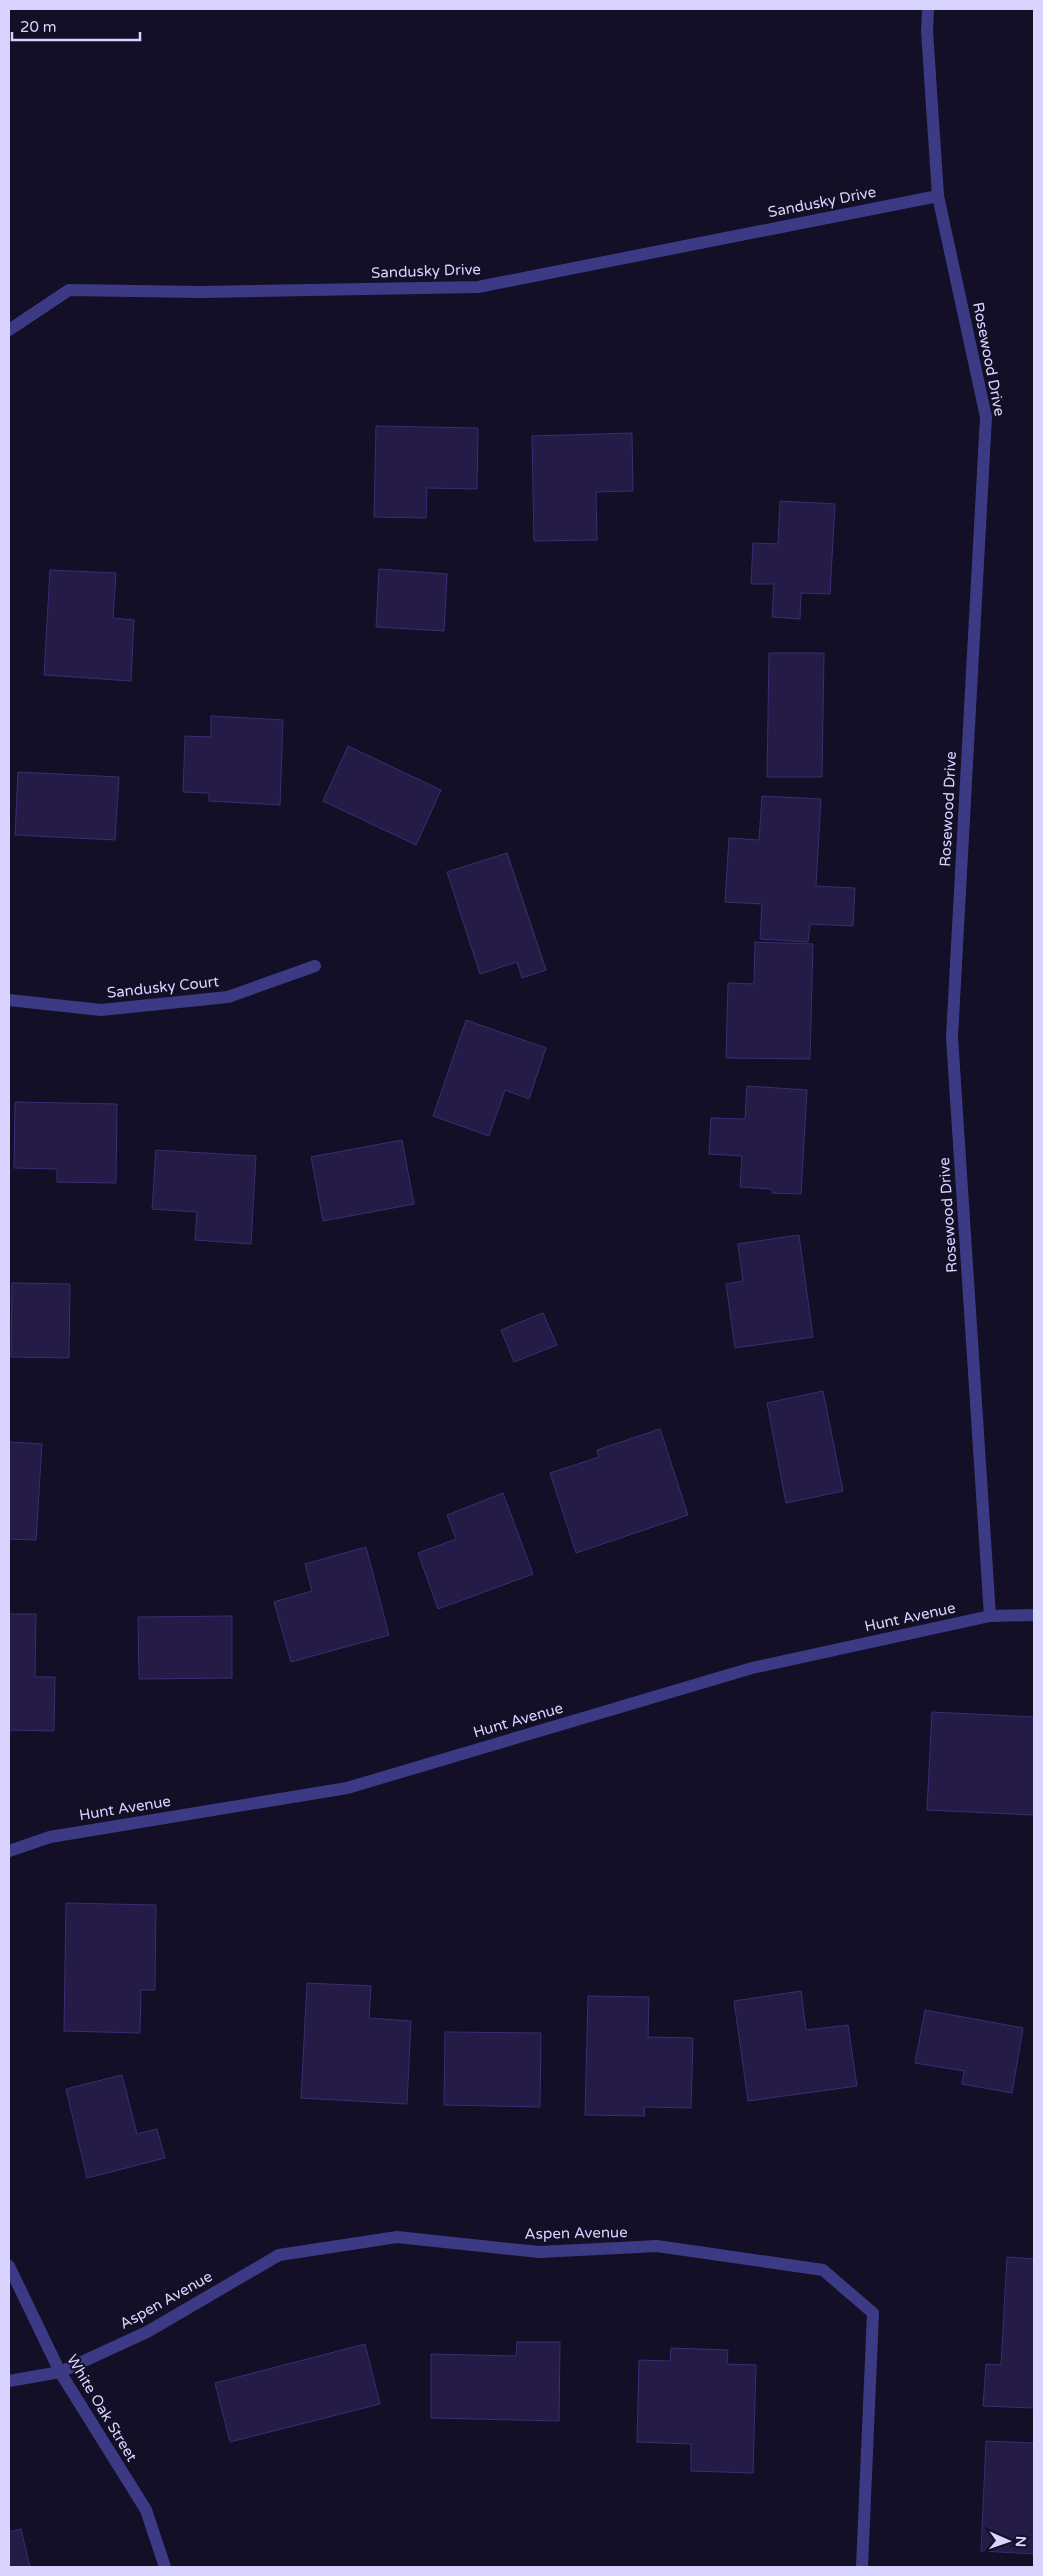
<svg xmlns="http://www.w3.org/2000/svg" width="1043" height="2576" font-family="'Varela Round',sans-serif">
	<rect width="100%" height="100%" fill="#130f26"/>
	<path fill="#241b47" stroke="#3b2d73" d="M376,426L478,428L477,489L427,488L426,518L374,517Z
		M632,433L633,491L596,492L597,540L534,541L532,436Z
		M780,501L835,504L830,594L801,593L800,619L772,617L774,584H751L753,543L778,544Z
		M379,569L447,574L444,631L376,627Z
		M50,570L116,573L113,618L134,620L131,681L44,675Z
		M769,653H824L822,777H767Z
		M211,716L283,720L280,805L209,801V793L183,792L185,736L211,737Z
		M348,746L441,790L416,845L323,801Z
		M18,772L119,777L115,840L15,835Z
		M762,796L821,799L816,886L855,888L853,926L810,924L808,942L760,939L762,904L725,902L729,838L759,840Z
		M507,853L546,970L522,978L517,962L480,974L447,872Z
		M755,942L813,944L810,1059L726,1058L728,983L754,984Z
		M466,1020L546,1048L529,1099L505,1090L489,1136L433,1116Z
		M747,1086L807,1090L801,1194L772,1193V1189L740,1187L742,1156L709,1154L711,1118L745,1119Z
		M15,1102L117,1104L116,1183L57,1182V1169L14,1168Z
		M402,1140L414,1204L323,1221L311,1157Z
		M156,1150L256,1156L251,1244L195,1240L197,1212L152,1209Z
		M799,1235L813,1337L735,1348L726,1284L743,1281L738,1244Z
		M12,1283L70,1284L69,1358L11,1357Z
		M543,1313L557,1345L514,1362L501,1330Z
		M823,1391L843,1491L786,1503L767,1403Z
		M660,1429L688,1515L576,1553L550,1473L599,1457L597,1450Z
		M9,1442L42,1444L36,1540L9,1539Z
		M503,1493L533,1574L438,1609L418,1553L456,1539L447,1515Z
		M366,1547L389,1635L291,1662L274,1602L312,1591L305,1564Z
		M9,1614H36L35,1677H55L54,1731L9,1730Z
		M232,1616V1678L139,1679L138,1617Z
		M932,1712L1034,1717V1815L927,1810Z
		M66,1903L156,1905L155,1990H141L140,2033L64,2031Z
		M307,1983L371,1986L369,2018L411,2021L407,2104L301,2098Z
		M801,1991L806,2030L848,2025L857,2086L748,2101L734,2001Z
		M588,1996L649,1997L648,2037L693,2038L691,2108L644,2107L645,2116L585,2115Z
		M925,2010L1023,2028L1012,2093L962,2084L964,2071L915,2063Z
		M445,2032L541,2033L540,2107L444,2105Z
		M122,2075L137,2134L157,2129L165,2158L87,2178L66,2089Z
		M1007,2257L1034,2259V2408L983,2406L986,2364L1001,2365Z
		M517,2342H560L559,2421L431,2418V2354L516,2356Z
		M365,2344L380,2404L230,2442L215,2383Z
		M671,2348L728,2350L727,2364L756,2365L753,2473L691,2471V2444L637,2442L639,2360L670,2361Z
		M986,2441L1034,2443V2554L981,2551Z
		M21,2529L30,2567H9V2532Z"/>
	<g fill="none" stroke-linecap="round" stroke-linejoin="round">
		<path stroke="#3d3a85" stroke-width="12" d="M9,330L69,290L201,292L478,287L938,196
			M9,1000L101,1010L228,997L315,966
			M9,2266L60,2372L146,2510L165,2567
			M9,2381L60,2372L147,2332L279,2255L397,2237L539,2252L657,2246L823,2270L873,2313L862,2567"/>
		<path stroke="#3d3a85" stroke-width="12" d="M928,9L927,31L938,196L986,417L952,1037L990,1616
			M9,1851L50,1837L347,1788L752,1668L990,1616L1034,1615"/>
	</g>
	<g text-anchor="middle" stroke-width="4" stroke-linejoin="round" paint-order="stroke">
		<g font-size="15" fill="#d9d4ff" stroke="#130f26">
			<text transform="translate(822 202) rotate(-11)" y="5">Sandusky Drive</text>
			<text transform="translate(426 271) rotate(-2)" y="5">Sandusky Drive</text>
			<text transform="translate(989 359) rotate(79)" y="5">Rosewood Drive</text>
			<text transform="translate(948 809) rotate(-87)" y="5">Rosewood Drive</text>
			<text transform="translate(163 987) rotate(-6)" y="5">Sandusky Court</text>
			<text transform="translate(948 1215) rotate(-94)" y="5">Rosewood Drive</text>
			<text transform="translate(910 1617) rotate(-12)" y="5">Hunt Avenue</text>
			<text transform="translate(518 1720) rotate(-16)" y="5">Hunt Avenue</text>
			<text transform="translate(125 1808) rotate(-9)" y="5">Hunt Avenue</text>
			<text transform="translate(576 2233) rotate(-1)" y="5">Aspen Avenue</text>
			<text transform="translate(166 2300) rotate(-29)" y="5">Aspen Avenue</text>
			<text transform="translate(102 2408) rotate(59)" y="5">White Oak Street</text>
		</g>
	</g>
	<rect width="1043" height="2576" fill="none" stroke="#d9d4ff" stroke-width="20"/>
	<g transform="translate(1008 2541) rotate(92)" stroke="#130f26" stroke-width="4" paint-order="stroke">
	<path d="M0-4L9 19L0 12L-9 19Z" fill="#d9d4ff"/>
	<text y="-8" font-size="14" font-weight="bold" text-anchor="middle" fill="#d9d4ff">N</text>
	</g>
	<path d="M12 32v8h128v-8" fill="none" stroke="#d9d4ff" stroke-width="2.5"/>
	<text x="20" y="32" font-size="15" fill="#d9d4ff" stroke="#130f26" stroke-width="4" paint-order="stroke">20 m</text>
</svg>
